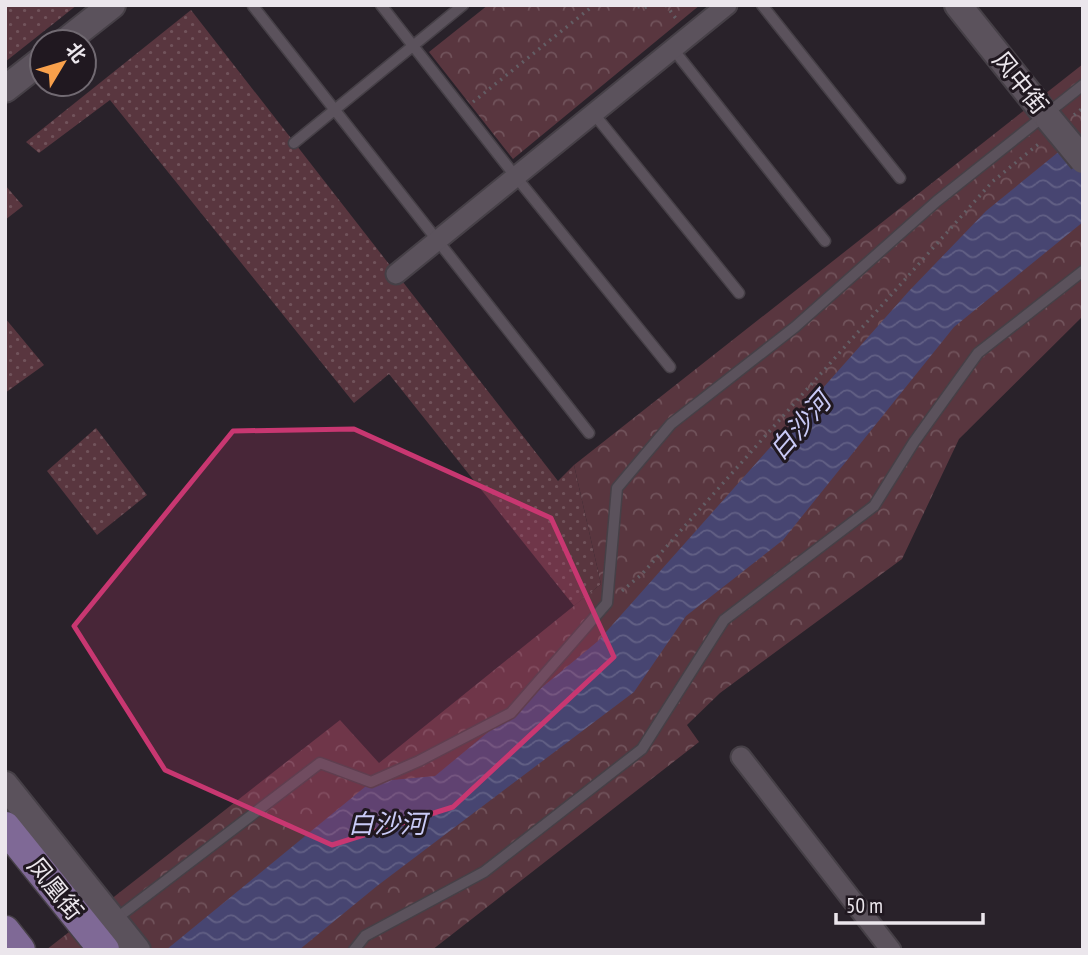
<svg xmlns="http://www.w3.org/2000/svg" width="1088" height="955" font-family="'PT Sans Narrow','Noto Sans SC',sans-serif">
	<defs>
		<pattern id="grass-dots" width="8" height="8" patternUnits="userSpaceOnUse" patternTransform="scale(1.75)"><rect width="8" height="8" fill="#59363f"/><path d="M2 2h.1M6 6h.1" fill="none" stroke="#71535b" stroke-width="1.8" stroke-linecap="round"/></pattern>
		<pattern id="park-crowns" width="20" height="18" patternUnits="userSpaceOnUse" patternTransform="scale(1.75)"><rect width="20" height="18" fill="#59363f"/><path d="M2 6a3 3 0 1 1 6 0M12 15a3 3 0 1 1 6 0" fill="none" stroke="#71535b"/></pattern>
		<pattern id="water-waves" width="16" height="10" patternUnits="userSpaceOnUse" patternTransform="scale(1.75)"><rect width="16" height="10" fill="#474571"/><path d="M0 5q4-4 8 0t8 0" fill="none" stroke="#626085"/></pattern>
	</defs>
	<rect width="100%" height="100%" fill="#29222a"/>
	<path fill="url(#grass-dots)" d="M5,5H77L5,62Z
		M191,10L558,481L574,465L601,584L574,606L389,374L354,403L110,100L39,153L26,142Z
		M5,185L23,206L5,220Z
		M5,318L44,365L5,393Z
		M96,428L147,495L97,535L47,471Z"/>
	<path fill="url(#park-crowns)" d="M488,5H700L513,159L429,52Z
		M1083,64V316L959,439L902,559L720,693L687,725L699,742L432,950H46L340,720L379,763L601,584L574,465Z"/>
	<path fill="url(#water-waves)" d="M1083,132V222L954,327L783,540L686,616L634,692L377,886L299,950H166L371,782L435,776L598,641L909,291L986,211Z"/>
	<g fill="none" stroke-linecap="round" stroke-linejoin="round">
		<g stroke="#464047" stroke-width="13">
			<path id="lane" d="M381,5L516,177L670,367
				M762,5L900,178
				M253,6L589,433
				M673,49L825,241
				M594,114L739,293
				M294,143L463,5
				M113,921L320,763L371,782L419,761L511,713L607,603L617,488L671,424L795,327L937,201L1083,85
				M354,950L365,936L484,872L642,749L724,620L874,506L914,442L978,353L1083,271"/>
		</g>
		<g stroke="#464047" stroke-width="23">
			<path id="street" d="M396,274L727,5
				M741,757L891,950"/>
		</g>
		<g stroke="#464047" stroke-width="30">
			<path id="secondary" d="M958,5L1049,119
				M65,42L112,5
				M5,89L42,60
				M5,785L137,950"/>
		</g>
		<g stroke="#464047" stroke-width="33">
			<path id="primary" d="M5,827L104,950
				M5,931L20,950"/>
		</g>
		<path stroke="#645e65" stroke-width="3.5" stroke-dasharray="2 5" stroke-linecap="butt" d="M631,5L644,8L650,5
			M666,5L677,20
			M473,102L594,5
			M1074,115L1083,108
			M622,591L642,574L992,182L1041,142"/>
		<use href="#lane" stroke="#5b525c" stroke-width="10"/>
		<use href="#street" stroke="#5b525c" stroke-width="19"/>
		<use href="#secondary" stroke="#5b525c" stroke-width="26"/>
		<use href="#primary" stroke="#7f6996" stroke-width="30"/>
		<g stroke="#464047" stroke-width="30" stroke-linecap="butt">
			<path id="secondary-bridge" d="M1049,119L1083,160"/>
		</g>
		<use href="#secondary-bridge" stroke="#5b525c" stroke-width="26"/>
	</g>
	<path fill="#c83771" fill-opacity="0.2" stroke="#c83771" stroke-width="5" stroke-linejoin="round" d="M354,429L551,518L614,657L453,807L332,845L165,770L74,626L233,431Z"/>
	<g text-anchor="middle" stroke-width="6" stroke-linejoin="round" paint-order="stroke">
		<g font-size="24" fill="#ebe6ec" stroke="#201820">
			<text transform="translate(1020 83) rotate(51)" y="8">风中街</text>
			<text transform="translate(55 889) rotate(51)" y="8">凤凰街</text>
		</g>
		<g font-size="26" font-style="italic" fill="#c9caf6" stroke="#201820">
			<text transform="translate(800 426) rotate(-49)" y="9">白沙河</text>
			<text x="387" y="833">白沙河</text>
		</g>
	</g>
	<rect width="1088" height="955" fill="none" stroke="#ebe6ec" stroke-width="14"/>
	<g transform="translate(63 63) rotate(52)"><circle r="33" fill="#201820" stroke="#716a72" stroke-width="2"/>
	<path d="M0-5L12 26L0 18L-12 26Z" fill="#f8a04b"/>
	<text y="-10" font-size="19" font-weight="bold" text-anchor="middle" fill="#ebe6ec">北</text>
	</g>
	<path d="M836 913v10h147v-10" fill="none" stroke="#ebe6ec" stroke-width="3.5"/>
	<text x="846" y="913" font-size="21" fill="#ebe6ec" stroke="#201820" stroke-width="5" paint-order="stroke">50 m</text>
</svg>
